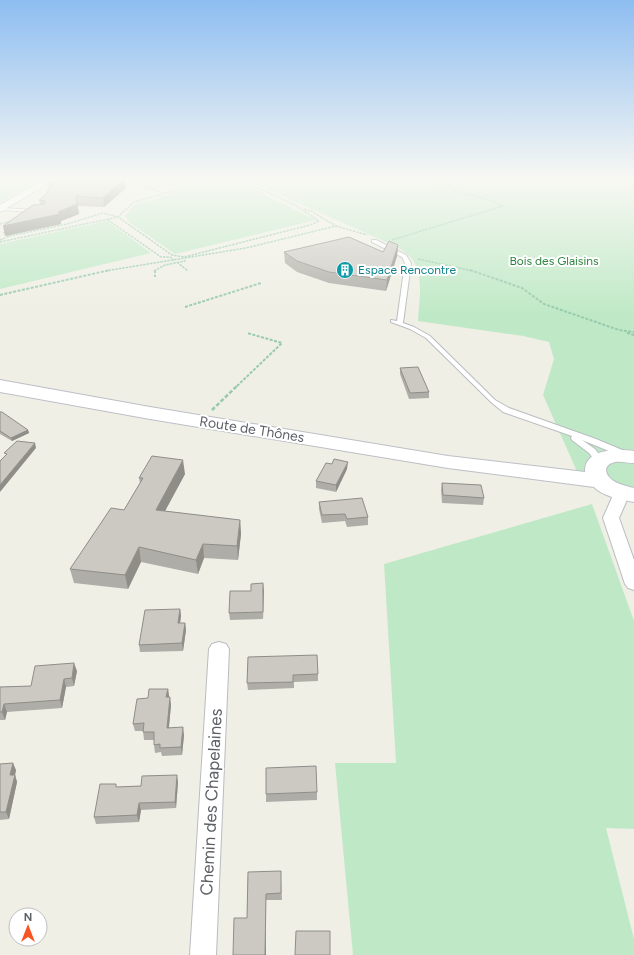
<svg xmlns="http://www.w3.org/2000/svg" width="634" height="955" font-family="Figtree,sans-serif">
	<rect width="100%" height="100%" fill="#f0efe5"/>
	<path fill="#bfe9c6" d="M0,180H40L0,202Z
		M235,180L316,220L175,254L129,222L125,216L134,205L188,189L225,181Z
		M246,180H634V498L579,476L543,395L554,359L549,342L523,336L418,321C419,300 426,268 406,253C400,248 393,245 386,242Z
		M107,221L151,253L0,289V244Z
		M592,504L634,621V829L606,828L634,939V955H353L335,763H396L384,564Z"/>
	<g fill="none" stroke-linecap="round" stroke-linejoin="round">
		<g stroke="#b9bcc1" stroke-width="2">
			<path id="lane" d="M2,208L35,210L37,211L35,212L0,210V209Z
				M372,240H376L406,255L411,263L403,323L414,327L430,336L495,400L509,408L596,439L627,452L628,454L627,456H621L582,440L595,449L604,461L603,463H597L589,453L572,440L571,438L572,436L503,412L491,402L426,338L410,329L391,322V320L397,321L405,263L402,257L372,242Z"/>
		</g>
		<g stroke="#b9bcc1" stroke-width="2">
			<path id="street" d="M43,180H54L0,212V205Z
				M622,488L627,490L630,493L619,518L634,560V590L628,588L625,584L603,518L614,493L617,490Z
				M219,642L226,644L229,649L216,955H190L209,649L212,644Z"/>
		</g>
		<g stroke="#bdbfc7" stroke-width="2">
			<path id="secondary" d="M0,380L150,407L448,456L585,472C584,448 618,449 634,451V463C627,463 618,460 612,463C609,464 606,467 606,470C607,482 625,486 634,488V502C620,499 604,497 594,487L448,468L150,419L0,392Z"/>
		</g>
		<path stroke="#97caae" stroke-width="1.5" stroke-dasharray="2.5 1" stroke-linecap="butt" d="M137,180L141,182L143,186L164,193
			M406,180L449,185
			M108,220L161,257H170L174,260
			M0,224L11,221
			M336,226L367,235
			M9,236L67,224L103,213L118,217L134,202L212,180
			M0,240L9,236L3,232
			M392,240L503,206L493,201L452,190L449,185L454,180
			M0,242L118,217L172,255L184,257L310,225L319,221L295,205L241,180
			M418,259L473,271
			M177,262L188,271
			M105,271L246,248L336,226L311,211L303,209
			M154,271L165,265L185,261V259"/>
		<path stroke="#97caae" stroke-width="2" stroke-dasharray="3 1.5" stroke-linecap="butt" d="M155,270V277
			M470,270L522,288L544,304L619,330L634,332
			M0,295L110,270
			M185,307L261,283
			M627,333L634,335
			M237,386L282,343L247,333"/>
		<path stroke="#97caae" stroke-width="2.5" stroke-dasharray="4 2" stroke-linecap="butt" d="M212,410L238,385"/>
		<use href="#lane" fill="#fff" fill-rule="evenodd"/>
		<use href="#street" fill="#fff" fill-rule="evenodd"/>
		<use href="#secondary" fill="#fff" fill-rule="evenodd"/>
	</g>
	<path fill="#afada7" d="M126,188L104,207L78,206L79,214L61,221V224L5,236L40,204L39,200Z
		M398,245L397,256L386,291L329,283L297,272L285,263L284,252H383Z
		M400,368L429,392V398L409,399L400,374Z
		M0,412L28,430L29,433L12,441L0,434Z
		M347,469L336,492L316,488V481Z
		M185,474L165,511L240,520L241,534L238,560L204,558L198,574L141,562L128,589L74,583L70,569L124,510L140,483L139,478Z
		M442,483L484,498L483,505L442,503L441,490Z
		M319,502L368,517V525L347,527L345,521L322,523L319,509Z
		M263,583V619L230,620L229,613L251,591Z
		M180,609L181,616L180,623H185L186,630L183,651L140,652L139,645Z
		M248,657L318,674V681L294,682V688L248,690L247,683Z
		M77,671L74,686L66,687L62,708L7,712L5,720H0V687L31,686Z
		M168,689L169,697L171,705L169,727L184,735L182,755L162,756L161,752L155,753L154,745V740H144L143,731H135L133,724L148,698Z
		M0,764L16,770L15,775L17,782L9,819L0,820Z
		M178,782L176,808L141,810L139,822L96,824L94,817L117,787L141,786Z
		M317,792V800L266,802V794Z
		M248,872L281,877L282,900H266V955H233L247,918Z"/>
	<path fill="#8e8d88" d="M123,180H125L126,188L104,207L103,198Z
		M76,196L79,214L61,221V224L5,236L3,226L58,212Z
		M398,245L397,256L386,291L387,280Z
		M28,430L29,433L12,441L11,438Z
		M35,443L36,448L0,492V485Z
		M183,460L185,474L158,524L156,510Z
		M348,462L347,469L336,492V485Z
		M240,520L241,534L238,560L237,546Z
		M203,544L204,558L198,574L196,560Z
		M139,547L141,562L128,589L125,575Z
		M263,583L264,591L263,619Z
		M180,609L181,616L179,630L178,623Z
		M185,623L186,630L183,651L182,643Z
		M74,663L77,671L74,686L72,678Z
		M64,679L66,687L62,708L60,700Z
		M168,689L169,696L168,705L166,697Z
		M170,697L171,705L168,735L167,728Z
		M4,704L7,712L5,720L2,712Z
		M183,727L184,735L182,755L181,747Z
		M13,763L16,770L15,775L17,782L9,819L6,812L10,775Z
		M177,775L178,782L176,808L175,802Z
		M139,803L141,810L139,822L137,815Z
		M266,894V955H265Z"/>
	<path fill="#cbc9c2" stroke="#8e8d88" d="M60,180H123L103,198L76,196L77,204L58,212L60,214L3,226L33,205L45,204V201L39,200L47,194L49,187L55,182Z
		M349,237L383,252L389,241L398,245L387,280L329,272L297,261L284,252Z
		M418,367L429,392L410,393L400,368Z
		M0,412H2L28,430L11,438L0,431Z
		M17,441L35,443L0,485V461L7,454L4,453Z
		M152,456L183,460L156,510L240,520L237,546L203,544L196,560L139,547L125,575L70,569L111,508L124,510L143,478H139Z
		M334,459L348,462L336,485L316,481L326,463L332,464Z
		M442,483L481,485L484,498L443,495Z
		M362,498L368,517L347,519L345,514L322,515L319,502Z
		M263,583V612L229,613L230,591H251V584Z
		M180,609L178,623H185L182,643L139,645L145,610Z
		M317,655L318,674L293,675V682L247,683L248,657Z
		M74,663L72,678L64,679L60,700L4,704L2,712H0V687L31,686L35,666Z
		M149,689H168L166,697H170L167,728L183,727L181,747L160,748V744L154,745V732H143L144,723L133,724L137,699L148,698Z
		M13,763L10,775H15L6,812H0V764Z
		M316,766L317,792L266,794V768Z
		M177,775L175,802L139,803L137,815L94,817L100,784H116V787L141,786L142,776Z
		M281,871V893L266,894L265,955H233L234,918H247L248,872Z
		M296,931H330V955H295Z"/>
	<linearGradient id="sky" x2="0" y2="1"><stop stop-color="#8dbdf1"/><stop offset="0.57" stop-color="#f8f8f3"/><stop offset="1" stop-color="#f8f8f3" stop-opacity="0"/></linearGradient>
	<rect width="634" height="314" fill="url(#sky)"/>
	<defs>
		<g id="building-disc" transform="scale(0.9)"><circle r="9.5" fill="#0f9aa8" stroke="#fff"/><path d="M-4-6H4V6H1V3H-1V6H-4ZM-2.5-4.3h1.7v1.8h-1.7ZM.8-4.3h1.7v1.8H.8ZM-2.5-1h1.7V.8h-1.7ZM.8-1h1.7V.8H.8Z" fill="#fff"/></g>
	</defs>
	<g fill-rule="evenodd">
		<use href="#building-disc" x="345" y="270"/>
	</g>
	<g text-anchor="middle" stroke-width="4" stroke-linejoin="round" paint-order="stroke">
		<g font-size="12" fill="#2e843f" stroke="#fff">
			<text x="554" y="265">Bois des Glaisins</text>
		</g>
		<g font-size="12" fill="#0d838f" stroke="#fff" text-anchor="start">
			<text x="358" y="274">Espace Rencontre</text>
		</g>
		<g font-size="14" fill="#5c5f66" stroke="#fff">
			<text transform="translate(252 429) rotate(9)" y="5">Route de Thônes</text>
		</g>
		<g font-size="17" fill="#5c5f66" stroke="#fff">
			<text transform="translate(211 802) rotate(-87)" y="6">Chemin des Chapelaines</text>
		</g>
	</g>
	<g transform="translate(28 927)"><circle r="19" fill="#ffffff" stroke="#bebfc2"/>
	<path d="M0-3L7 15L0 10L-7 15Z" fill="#f65525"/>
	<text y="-6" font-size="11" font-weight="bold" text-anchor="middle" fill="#5c5f66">N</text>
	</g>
</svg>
